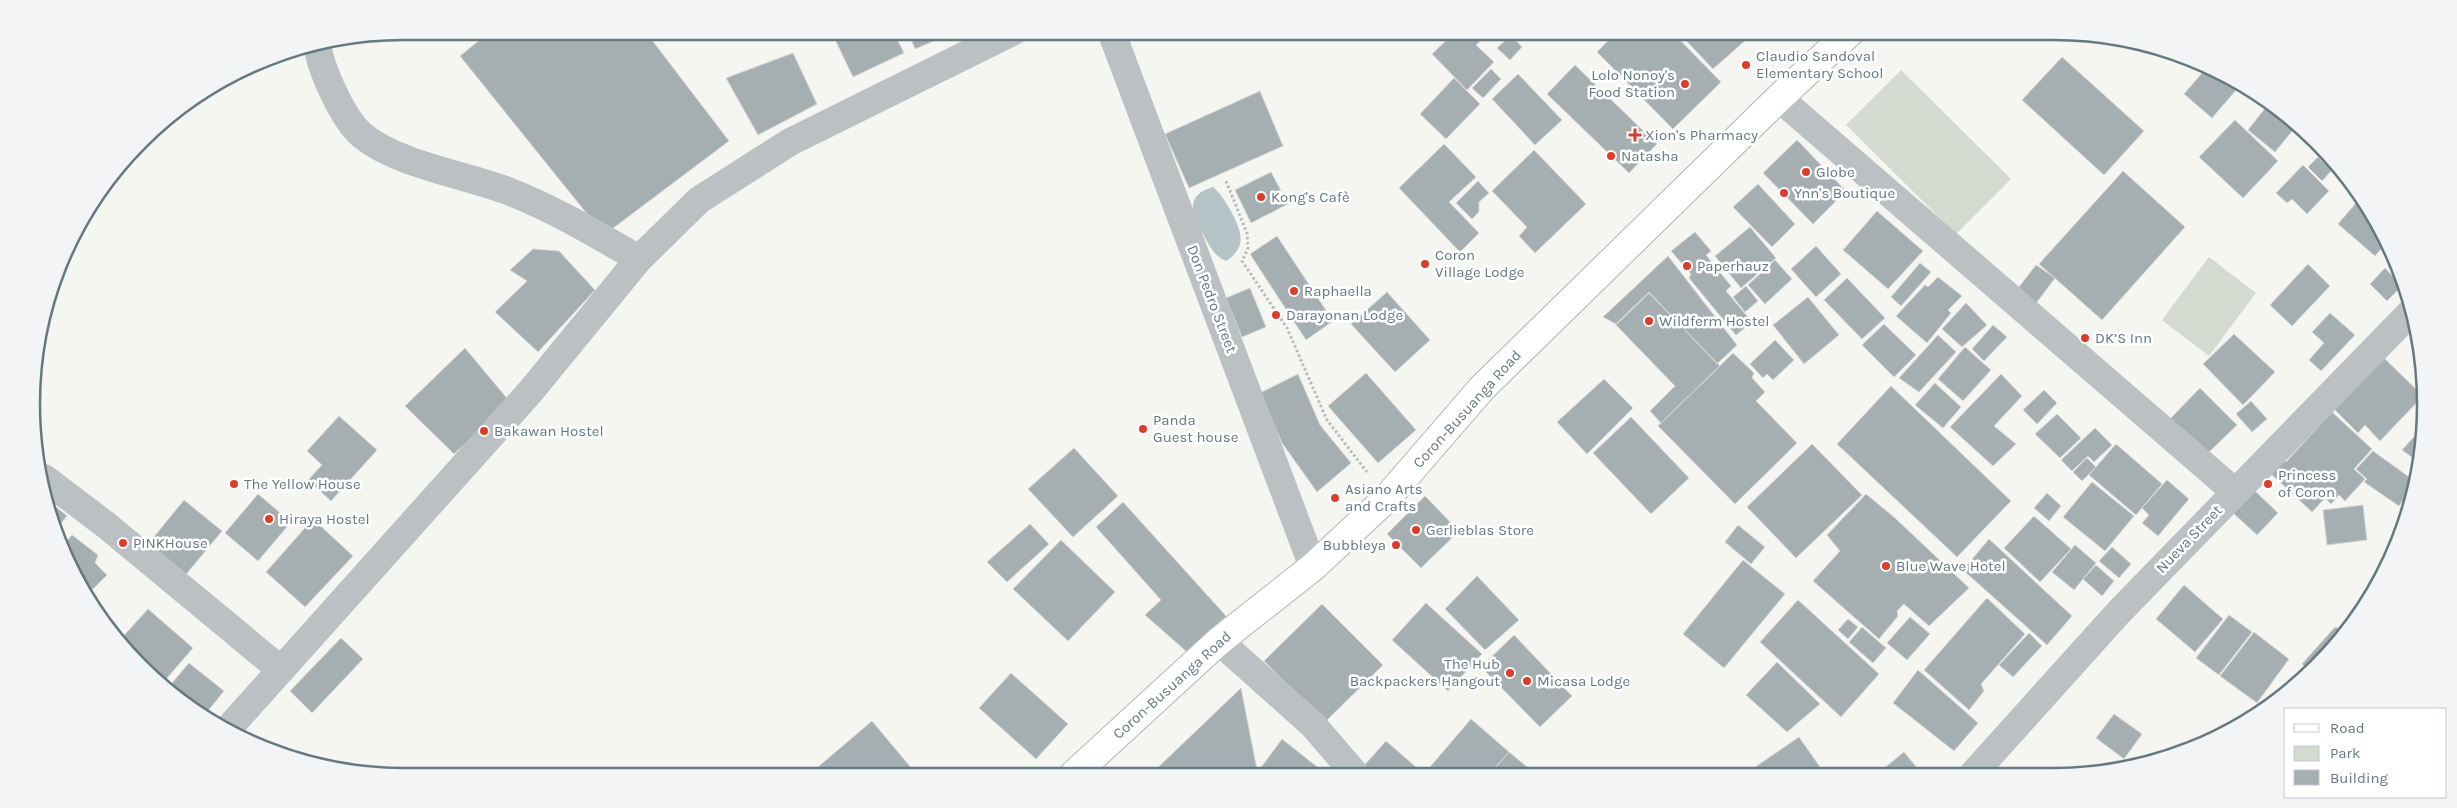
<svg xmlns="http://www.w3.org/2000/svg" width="2457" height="808" font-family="Karla,sans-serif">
	<rect width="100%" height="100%" fill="#f5f5f2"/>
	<path fill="#d5dad1" d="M1901,70L2011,179L1956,234L1846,125Z
		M2209,257L2256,293L2209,356L2162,320Z"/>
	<path fill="#b5c3c6" d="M1213,187C1222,195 1226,203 1232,213C1242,233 1247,247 1226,261C1214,256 1209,245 1203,234C1192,215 1184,195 1213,187Z"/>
	<path fill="#a5afb2" stroke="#d6d6d4" d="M491,31H645L729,141L604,235L460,56Z
		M831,31H893L904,53L853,77Z
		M908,31H957L915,49Z
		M1451,31H1478L1484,38L1476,45L1494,62L1467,90L1432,54L1451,36L1449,33Z
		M1618,31H1671L1721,82L1673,129L1597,52Z
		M1677,31H1756L1713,69Z
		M1511,35L1522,47L1510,60L1497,48Z
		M793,53L817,104L758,135L726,78Z
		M2062,57L2144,131L2104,175L2022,100Z
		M1575,65L1657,144L1629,173L1547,94Z
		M2208,66L2237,89L2212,118L2184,94Z
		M1491,69L1501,79L1483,98L1472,88Z
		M1518,74L1562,120L1535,145L1492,99Z
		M1454,78L1480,104L1446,139L1420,114Z
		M1260,91L1283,146L1189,188L1165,134Z
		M2270,102L2297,125L2275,152L2248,130Z
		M2235,120L2278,161L2243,198L2199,157Z
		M1797,140L1846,191L1813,224L1763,173Z
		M1444,144L1476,177L1449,202L1479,233L1460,252L1399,188Z
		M1534,150L1586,204L1535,253L1519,236L1527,227L1492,191Z
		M2318,157L2332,170L2322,181L2308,167Z
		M2303,165L2329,191L2307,214L2292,199L2287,203L2276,193Z
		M2123,171L2185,227L2102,320L2039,264Z
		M1271,172L1288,204L1251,223L1235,190Z
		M1478,181L1489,193L1479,202V212L1472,219L1456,203Z
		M1758,184L1795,224L1772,247L1733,207Z
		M2362,196L2387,242L2375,256L2338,224Z
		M1877,211L1923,251L1888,289L1843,250Z
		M1750,227L1776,258L1741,288L1715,256Z
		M1695,232L1711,251L1706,255L1731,286L1726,291L1752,322L1736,335L1689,278L1691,274L1671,251Z
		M1277,236L1333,321L1306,340L1250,254Z
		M1816,246L1841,274L1816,297L1791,269Z
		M533,249L559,251L595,290L538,352L495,312L527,281L510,270Z
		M1668,256L1737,345L1717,364L1649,292L1616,324L1603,317Z
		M1775,260L1792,279L1765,304L1748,285Z
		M1920,263L1931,272L1901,306L1891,297Z
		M2308,264L2330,286L2292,326L2270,305Z
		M2036,265L2055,278L2031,310L2012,296Z
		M2385,268L2402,286L2387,301L2370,284Z
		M1938,277L1962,296L1948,310L1951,313L1927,343L1896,316L1925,285L1928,287Z
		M1847,278L1885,318L1862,339L1824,300Z
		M1746,286L1758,301L1745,312L1733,297Z
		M1250,288L1266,327L1242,337L1226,298Z
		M1387,292L1430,340L1395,372L1351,324Z
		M1649,293L1720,366L1661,423L1650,411L1675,386L1616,325Z
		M1808,297L1839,335L1804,364L1773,325Z
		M1966,303L1987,325L1962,347L1942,329Z
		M2330,313L2355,335L2321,371L2309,360L2324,343L2312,332Z
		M1884,324L1916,355L1894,377L1862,345Z
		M1993,325L2007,337L1984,361L1972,349Z
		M2234,334L2275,372L2243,405L2203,364Z
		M1938,335L1956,352L1919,392L1899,378Z
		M1775,340L1794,360L1773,380L1767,374L1763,378L1750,364Z
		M1965,347L1991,370L1963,401L1938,379Z
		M465,348L510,402L454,454L405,406Z
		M1733,353L1754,373L1752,378L1765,392L1756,401L1797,443L1735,504L1658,426Z
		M2382,356L2423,396L2380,441L2365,425L2358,433L2332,407Z
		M1366,373L1416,430L1378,463L1328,406Z
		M1298,374L1320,425L1351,463L1317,492L1282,443L1260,393Z
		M2001,374L2022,396L1994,426L2016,444L1993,466L1950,427Z
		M1604,379L1633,408L1587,454L1557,422Z
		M1935,383L1961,407L1943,428L1915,405Z
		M1891,386L2011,501L1957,557L1837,444Z
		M2200,388L2237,425L2204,457L2168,421Z
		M2044,390L2057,403L2037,424L2023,410Z
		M2251,401L2267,419L2252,432L2236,414Z
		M2332,412L2372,449L2354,469L2365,479L2345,501L2339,495L2331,504L2325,498L2312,512L2270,473L2283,459L2286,462Z
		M2057,414L2081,438L2060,458L2035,434Z
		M339,416L377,450L331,501L308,480L322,465L307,451Z
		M1631,417L1689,478L1651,514L1593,453Z
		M2423,427L2420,463L2402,450Z
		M2095,428L2112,445L2094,462L2088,456L2072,471L2061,460Z
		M1812,444L1862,495L1796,558L1747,507Z
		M2116,444L2162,484L2136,515L2089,475Z
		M1074,448L1118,496L1073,537L1028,489Z
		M2373,451L2416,482L2399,506L2364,482L2367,479L2356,469Z
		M2087,458L2096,467L2082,481L2073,472Z
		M2167,480L2189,499L2158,536L2142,523L2149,515L2142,508Z
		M2092,482L2134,516L2105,551L2063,517Z
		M2253,489L2278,513L2257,535L2232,512Z
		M2047,493L2061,506L2049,521L2034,508Z
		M258,494L291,522L258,561L225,533Z
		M1866,494L1895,518L1969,588L1929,626L1904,604L1897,611L1898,616L1879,639L1813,581L1840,551L1827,535Z
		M43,496L67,516L57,528L44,500Z
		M1425,496L1459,531L1421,568L1387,534Z
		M184,500L222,531L183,578L145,548Z
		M1123,502L1226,616L1187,652L1145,615L1161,600L1096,527Z
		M2363,505L2367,540L2327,545L2323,510Z
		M2034,516L2071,549L2040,582L2004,548Z
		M313,519L353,556L305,607L266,572Z
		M1030,524L1049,544L1007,582L987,562Z
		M1738,525L1765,547L1751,564L1725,542Z
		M72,535L98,555L95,563L107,575L87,595L64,544Z
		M1989,539L2072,616L2047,645L1963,570Z
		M1061,540L1115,592L1068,641L1013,589Z
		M2075,545L2096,563L2074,590L2052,572Z
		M2112,547L2131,564L2119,578L2099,561Z
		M1743,560L1785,594L1724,668L1683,634Z
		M2096,565L2114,581L2102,596L2083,579Z
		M1477,576L1519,620L1485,650L1445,609Z
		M2184,585L2223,619L2195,652L2156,619Z
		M1987,598L2025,634L1981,684L1984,691L1969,710L1924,670Z
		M1798,600L1879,674L1841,717L1760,642Z
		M1426,603L1482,654L1448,691L1392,640Z
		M1322,604L1383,665L1325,722L1264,661Z
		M148,609L193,648L161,685L141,668L119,641Z
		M2229,615L2252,632L2219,675L2196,658Z
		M1910,617L1930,634L1907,660L1887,643Z
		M1848,619L1858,627L1848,639L1838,630Z
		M1862,627L1886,648L1873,663L1849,642Z
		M2335,627L2343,630L2310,671L2302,664Z
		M2254,632L2289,659L2257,703L2220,676Z
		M2029,633L2042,646L2013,677L1999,665Z
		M1514,635L1572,696L1540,727L1481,667Z
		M341,638L363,659L312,713L290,691Z
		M1777,662L1820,704L1787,732L1746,695Z
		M189,663L224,691L203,717L167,689Z
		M1918,670L1978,723L1954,751L1893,703Z
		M1011,673L1068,724L1036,759L979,708Z
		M1241,688L1258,775H1150Z
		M2114,714L2142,734L2124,759L2096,738Z
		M1471,719L1509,752L1489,775H1368L1361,769L1386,741L1424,774Z
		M872,721L918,776H826L818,767Z
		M1799,737L1825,774H1745Z
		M1282,739L1326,774L1325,775H1262L1260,769Z
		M1509,752L1537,775H1489Z
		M1904,752L1922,774H1877Z"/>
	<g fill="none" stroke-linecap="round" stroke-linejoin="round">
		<g stroke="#afb5b8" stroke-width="30">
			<path id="major" d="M1073,775L1219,641L1313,567L1387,498L1482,388L1779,98L1851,31"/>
		</g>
		<path stroke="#b8bbbd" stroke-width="3" stroke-dasharray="2.5 2.5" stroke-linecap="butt" d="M1226,181L1247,233L1248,248L1242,261L1287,328L1327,420L1367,472"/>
		<path stroke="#bbc1c3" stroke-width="28" d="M1111,31L1313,567
			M317,43C320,68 343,120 363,136C397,164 466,175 508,191C554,209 596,234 639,259
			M1779,98L2234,491
			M44,478L106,525L281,670
			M1219,641L1313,725L1356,775
			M227,730L530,392L639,259L699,200L790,142L1014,31
			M1973,774L2119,612L2412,311"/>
		<use href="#major" stroke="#fff" stroke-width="28"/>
	</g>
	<g fill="#dc3d2b" stroke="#fff" stroke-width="2">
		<circle cx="1746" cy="65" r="5"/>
		<circle cx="1685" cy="84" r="5"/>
		<path d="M1632.5 127.5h5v5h5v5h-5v5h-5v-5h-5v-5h5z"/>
		<circle cx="1611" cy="156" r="5"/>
		<circle cx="1806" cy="172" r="5"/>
		<circle cx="1784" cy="193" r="5"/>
		<circle cx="1261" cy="197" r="5"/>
		<circle cx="1425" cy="264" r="5"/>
		<circle cx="1687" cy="266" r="5"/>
		<circle cx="1294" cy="291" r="5"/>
		<circle cx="1276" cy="315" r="5"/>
		<circle cx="1649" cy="321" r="5"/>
		<circle cx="2085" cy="338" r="5"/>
		<circle cx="1143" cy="429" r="5"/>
		<circle cx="484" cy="431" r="5"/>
		<circle cx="234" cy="484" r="5"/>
		<circle cx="2268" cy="484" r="5"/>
		<circle cx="1335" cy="498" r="5"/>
		<circle cx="269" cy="519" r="5"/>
		<circle cx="1416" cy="530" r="5"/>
		<circle cx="123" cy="543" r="5"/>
		<circle cx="1396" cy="545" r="5"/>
		<circle cx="1886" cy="566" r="5"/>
		<circle cx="1510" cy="673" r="5"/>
		<circle cx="1527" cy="681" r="5"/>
	</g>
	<g text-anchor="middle" stroke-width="5" stroke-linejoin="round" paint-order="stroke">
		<g font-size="15" fill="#657981" stroke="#fff" text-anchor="start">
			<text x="1756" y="61">Claudio Sandoval<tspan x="1756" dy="17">Elementary School</tspan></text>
			<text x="1675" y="80" text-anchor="end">Lolo Nonoy's<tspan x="1675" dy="17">Food Station</tspan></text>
			<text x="1645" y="140">Xion's Pharmacy</text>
			<text x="1621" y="161">Natasha</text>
			<text x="1816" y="177">Globe</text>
			<text x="1794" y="198">Ynn's Boutique</text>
			<text x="1271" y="202">Kong's Cafè</text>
			<text x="1435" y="260">Coron<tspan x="1435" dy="17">Village Lodge</tspan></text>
			<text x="1697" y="271">Paperhauz</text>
			<text x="1304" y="296">Raphaella</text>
			<text x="1286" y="320">Darayonan Lodge</text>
			<text x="1659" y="326">Wildferm Hostel</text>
			<text x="2095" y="343">DK’S Inn</text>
			<text x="1153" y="425">Panda<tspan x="1153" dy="17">Guest house</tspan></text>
			<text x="494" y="436">Bakawan Hostel</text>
			<text x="2278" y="480">Princess<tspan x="2278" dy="17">of Coron</tspan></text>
			<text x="244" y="489">The Yellow House</text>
			<text x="1345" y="494">Asiano Arts<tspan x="1345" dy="17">and Crafts</tspan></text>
			<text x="279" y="524">Hiraya Hostel</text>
			<text x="1426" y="535">Gerlieblas Store</text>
			<text x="133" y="548">PINKHouse</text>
			<text x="1386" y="550" text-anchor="end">Bubbleya</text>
			<text x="1896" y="571">Blue Wave Hotel</text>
			<text x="1500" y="669" text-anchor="end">The Hub<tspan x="1500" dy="17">Backpackers Hangout</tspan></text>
			<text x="1537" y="686">Micasa Lodge</text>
		</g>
		<g font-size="15" fill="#657981" stroke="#fff">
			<text transform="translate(1212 299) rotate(69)" y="5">Don Pedro Street</text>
			<text transform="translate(1467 409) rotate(-48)" y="5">Coron-Busuanga Road</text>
			<text transform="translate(2189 539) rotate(-46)" y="5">Nueva Street</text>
			<text transform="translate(1172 685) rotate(-42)" y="5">Coron-Busuanga Road</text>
		</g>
	</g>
	<path d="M0 0H2457V808H0ZM404 40H2053A364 364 0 0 1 2417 404V404A364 364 0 0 1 2053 768H404A364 364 0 0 1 40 404V404A364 364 0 0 1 404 40Z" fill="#f3f4f5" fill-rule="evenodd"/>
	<path fill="none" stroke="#657981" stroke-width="2.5" d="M404 40H2053A364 364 0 0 1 2417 404V404A364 364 0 0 1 2053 768H404A364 364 0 0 1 40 404V404A364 364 0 0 1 404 40Z"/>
	<rect x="2284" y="708" width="162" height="90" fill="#ffffff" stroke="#c1c9cd"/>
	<rect x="2294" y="724" width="25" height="8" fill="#ffffff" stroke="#c1c9cd"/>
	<text x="2330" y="733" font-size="15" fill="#657981">Road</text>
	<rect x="2294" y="746" width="25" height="15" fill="#d5dad1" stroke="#c1c9cd"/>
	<text x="2330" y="758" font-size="15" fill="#657981">Park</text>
	<rect x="2294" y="770" width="25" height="15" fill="#a5afb2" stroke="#c1c9cd"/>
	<text x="2330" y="783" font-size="15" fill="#657981">Building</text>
</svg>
